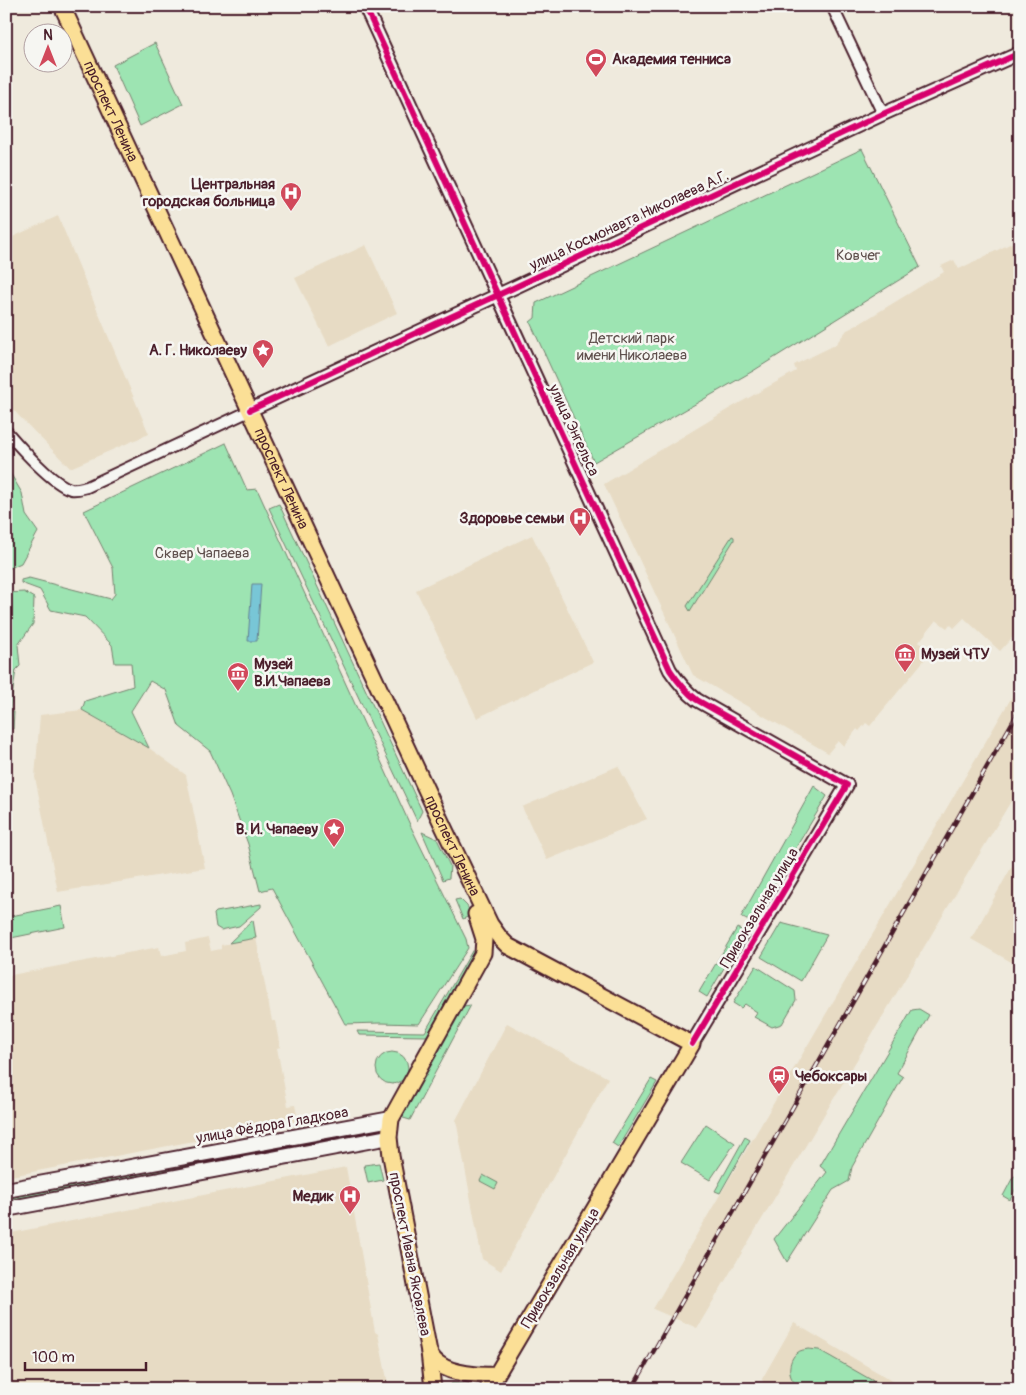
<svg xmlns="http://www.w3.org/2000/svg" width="1026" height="1395" font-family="Pangolin,sans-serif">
	<rect width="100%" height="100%" fill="#efeadd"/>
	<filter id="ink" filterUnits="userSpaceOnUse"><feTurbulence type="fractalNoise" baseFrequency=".02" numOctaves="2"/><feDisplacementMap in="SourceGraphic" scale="10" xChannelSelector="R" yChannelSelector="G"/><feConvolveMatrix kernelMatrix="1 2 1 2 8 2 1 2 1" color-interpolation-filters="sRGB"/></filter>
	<g filter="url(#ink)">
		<path fill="#e7dbc4" d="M58,216L149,434L70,468L19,416L6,401V240Z
			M1020,239V629L1000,651L964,618L954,628L950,624L947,628L936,620L919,642L926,648L920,655L925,659L870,726L866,723L859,731L857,729L844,746L838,741L828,753L693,675L604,484L727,410L796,371L794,365L835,345L847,330L859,324L944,272L941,266L954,260L959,269Z
			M366,245L397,313L329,346L295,278Z
			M532,535L593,662L477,718L416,590Z
			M1020,683V786L697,1328L653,1309Z
			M82,710L149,748L186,775L205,868L58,892L35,777L40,715Z
			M618,766L647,819L547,860L522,807Z
			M1020,852V967L971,939Z
			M208,938L211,951L221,949V945L256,938L272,1021H275L280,1047L277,1048L288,1106L295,1105L298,1121L6,1177V976L159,947L161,956L186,951L185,943Z
			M507,1023L608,1078L501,1271L482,1259L456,1120Z
			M346,1167L375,1332L378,1334L389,1389H6V1234Z
			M794,1323L906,1389H765L762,1379Z"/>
		<path fill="#9de4b2" stroke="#74826e" d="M155,43L183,104L140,126L113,65Z
			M862,149L920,267L753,371L594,462L530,322L535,318L536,303Z
			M226,443L247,490L257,489L411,827L466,939L468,948L419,1024L380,1023L345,1024L272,888L260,891L248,844L230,795L210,751L179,726L166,690L150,681L131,711L149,748L82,710L85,701L133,686L131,663H115L112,645L85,617L51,610L40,590L21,583V580L29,578L111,599L115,594L113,568L84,511Z
			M6,466L22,493L26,515L38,532L21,563L8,569L6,548Z
			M279,504L422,811L417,821L269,508Z
			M732,536L734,537V540L690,611L687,606Z
			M24,592L34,598L33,624L18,645L20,666L16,670L10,710L14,712L13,729H10L6,719V681L9,657L6,633V593Z
			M814,786L827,796L751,922L741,917Z
			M422,832L437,839L450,866L449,878L443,880Z
			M460,899L467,906L472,915L463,919L455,900Z
			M261,904V907L239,926L221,930L216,927L214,914L216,912Z
			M61,906L65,927L6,939V917Z
			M253,920L256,938L229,943Z
			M781,923L827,935L801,981L761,957Z
			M737,928L745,932L707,997L699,992Z
			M472,951L476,953L427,1036L359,1035L357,1031L425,1032Z
			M756,966L795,991L796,1000L782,1024L772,1027L754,1017L757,1012L745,1004L741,1008L733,1003Z
			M471,1005L410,1120L400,1117L463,1006Z
			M919,1009L929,1015L897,1073L903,1077L852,1167L849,1181L833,1190L787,1262L774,1239L827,1172L820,1166L912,1010Z
			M376 1068a16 16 0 1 1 32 0a16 16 0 1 1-32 0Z
			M651,1079L657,1082L618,1147L612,1143Z
			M706,1124L735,1143L710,1180L681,1163Z
			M376,1127V1135L6,1207V1194Z
			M745,1137L750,1140L720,1193L715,1191Z
			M379,1163L383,1180L368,1183L364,1165Z
			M483,1175L498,1183L495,1189L480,1181Z
			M1017,1175L1020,1177V1180L1010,1200L1003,1196L1013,1177Z
			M808,1349L819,1350L882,1386L883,1389H804C801,1387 796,1385 794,1382C787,1374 789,1359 797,1353C800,1350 804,1350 808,1349Z
			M452,1383L469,1385L472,1389H448Z"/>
		<path fill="#78c6d6" stroke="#668392" d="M252,584H261L257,641H248Z"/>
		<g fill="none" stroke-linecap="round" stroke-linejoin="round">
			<g stroke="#4a1f2b" stroke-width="14">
				<path id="minor" d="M832,6L883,114
					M6,431C19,446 53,485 71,489C77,490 82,488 87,487L243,414"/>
			</g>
			<g stroke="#4a1f2b" stroke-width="16">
				<path id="tertiary" d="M365,6L670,670C678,682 685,691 697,700L847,785L692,1044
					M250,410L511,289L883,114L1020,53"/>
			</g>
			<g stroke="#4a1f2b" stroke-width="18">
				<path id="secondary" d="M6,1190L391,1119
					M6,1209L389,1137"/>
			</g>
			<g stroke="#4a1f2b" stroke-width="19">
				<g id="primary">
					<path id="s1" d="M62,6L444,828L490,924L500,938L508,946L692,1044L488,1389"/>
					<path d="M429,1352C431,1356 434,1361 439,1364C452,1374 480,1376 496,1375"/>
					<path d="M433,1389L429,1352L391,1156L389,1137L391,1119L483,953L484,939L476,914"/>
				</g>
			</g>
			<use href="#minor" stroke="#f6f6f2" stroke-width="10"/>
			<use href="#tertiary" stroke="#f6f6f2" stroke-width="12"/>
			<use href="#secondary" stroke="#f6f6f2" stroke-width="14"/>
			<use href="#primary" stroke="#fbdf96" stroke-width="15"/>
			<g stroke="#4a1f2b" stroke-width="4.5">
				<path id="rail" d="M632,1389L1020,709"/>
			</g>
			<use href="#rail" stroke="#f6f6f2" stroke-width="2.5" stroke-dasharray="8" stroke-linecap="butt"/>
			<g stroke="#f6f6f2" stroke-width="9">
				<path id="cycleway" d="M365,6L670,670C678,682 685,691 697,700L847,785L692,1044
					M250,410L511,289L883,114L1020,53"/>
			</g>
			<use href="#cycleway" stroke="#d6006c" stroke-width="6"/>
		</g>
	</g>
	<defs>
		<g id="stadium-pin" transform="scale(1.125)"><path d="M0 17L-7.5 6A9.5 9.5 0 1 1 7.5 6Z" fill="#d1495b" stroke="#f6f6f2"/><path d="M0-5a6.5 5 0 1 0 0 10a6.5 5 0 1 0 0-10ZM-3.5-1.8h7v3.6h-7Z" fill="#fff"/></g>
		<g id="hospital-pin" transform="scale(1.125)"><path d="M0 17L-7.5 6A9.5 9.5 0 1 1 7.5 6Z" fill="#d1495b" stroke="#f6f6f2"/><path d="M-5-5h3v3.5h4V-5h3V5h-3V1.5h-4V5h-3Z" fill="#fff"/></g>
		<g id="sight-pin" transform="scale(1.125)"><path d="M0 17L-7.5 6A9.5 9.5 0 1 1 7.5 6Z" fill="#d1495b" stroke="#f6f6f2"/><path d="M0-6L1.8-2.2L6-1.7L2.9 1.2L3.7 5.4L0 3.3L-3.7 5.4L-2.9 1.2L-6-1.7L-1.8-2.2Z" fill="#fff"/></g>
		<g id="museum-pin" transform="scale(1.125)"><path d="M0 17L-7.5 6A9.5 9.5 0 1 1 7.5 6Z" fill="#d1495b" stroke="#f6f6f2"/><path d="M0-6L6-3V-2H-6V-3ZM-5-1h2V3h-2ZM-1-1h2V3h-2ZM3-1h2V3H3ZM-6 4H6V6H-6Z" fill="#fff"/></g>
		<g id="station-pin" transform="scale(1.125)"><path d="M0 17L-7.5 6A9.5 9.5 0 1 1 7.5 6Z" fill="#d1495b" stroke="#f6f6f2"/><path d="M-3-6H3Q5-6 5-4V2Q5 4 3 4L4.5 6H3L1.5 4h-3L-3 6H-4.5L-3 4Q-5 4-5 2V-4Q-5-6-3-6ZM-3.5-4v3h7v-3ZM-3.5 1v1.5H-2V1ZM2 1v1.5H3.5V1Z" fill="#fff"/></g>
	</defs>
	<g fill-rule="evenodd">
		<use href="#stadium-pin" x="596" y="59"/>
		<use href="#hospital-pin" x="291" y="193"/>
		<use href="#sight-pin" x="263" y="350"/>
		<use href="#hospital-pin" x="580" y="518"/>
		<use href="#museum-pin" x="905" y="654"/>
		<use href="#museum-pin" x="238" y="673"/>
		<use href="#sight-pin" x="334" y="829"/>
		<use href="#station-pin" x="779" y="1076"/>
		<use href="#hospital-pin" x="350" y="1196"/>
	</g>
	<g text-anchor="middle" stroke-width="5" stroke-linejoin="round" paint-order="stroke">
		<g font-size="15" font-weight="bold" fill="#4a1f2b" stroke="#f6f6f2" text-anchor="end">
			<text x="612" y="64" text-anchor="start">Академия тенниса</text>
			<text x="275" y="189">Центральная<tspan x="275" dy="17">городская больница</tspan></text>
			<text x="247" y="355">А. Г. Николаеву</text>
			<text x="564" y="523">Здоровье семьи</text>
			<text x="921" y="659" text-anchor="start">Музей ЧТУ</text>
			<text x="254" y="669" text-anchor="start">Музей<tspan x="254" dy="17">В.И.Чапаева</tspan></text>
			<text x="318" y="834">В. И. Чапаеву</text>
			<text x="795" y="1081" text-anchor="start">Чебоксары</text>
			<text x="334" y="1201">Медик</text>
		</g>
		<g font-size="15" fill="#4a1f2b" stroke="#f6f6f2">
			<text dy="5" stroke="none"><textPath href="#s1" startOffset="116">проспект Ленина</textPath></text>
			<text transform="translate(629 220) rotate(-25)" y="5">улица Космонавта Николаева А.Г.</text>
			<text transform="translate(574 430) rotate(65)" y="5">улица Энгельса</text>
			<text dy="5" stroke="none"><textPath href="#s1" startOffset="521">проспект Ленина</textPath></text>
			<text dy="5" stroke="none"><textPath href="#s1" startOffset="926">проспект Ленина</textPath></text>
			<text transform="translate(759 908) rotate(-59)" y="5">Привокзальная улица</text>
			<text transform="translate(272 1125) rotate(-10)" y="5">улица Фёдора Гладкова</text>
			<text transform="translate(410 1254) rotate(79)" y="5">проспект Ивана Яковлева</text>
			<text transform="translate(560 1268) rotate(-59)" y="5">Привокзальная улица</text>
		</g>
		<g font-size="15" fill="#5f504d" stroke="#f6f6f2">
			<text x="858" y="260">Ковчег</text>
			<text x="632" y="343">Детский парк<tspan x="632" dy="17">имени Николаева</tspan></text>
			<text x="202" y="558">Сквер Чапаева</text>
		</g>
	</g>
	<rect width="1026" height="1395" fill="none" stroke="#f6f6f2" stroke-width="25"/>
	<rect x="12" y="12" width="1001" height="1370" fill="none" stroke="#4a1f2b" stroke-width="2" filter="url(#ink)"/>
	<g transform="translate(48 48)"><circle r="24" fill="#f6f6f2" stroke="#b1a0a2"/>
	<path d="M0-4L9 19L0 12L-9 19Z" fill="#d1495b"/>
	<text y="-8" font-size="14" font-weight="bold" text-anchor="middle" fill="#4a1f2b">N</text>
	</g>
	<path d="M25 1362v8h121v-8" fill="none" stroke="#4a1f2b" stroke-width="2.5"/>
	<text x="32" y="1362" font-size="15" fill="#4a1f2b" stroke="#f6f6f2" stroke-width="4" paint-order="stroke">100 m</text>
</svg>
